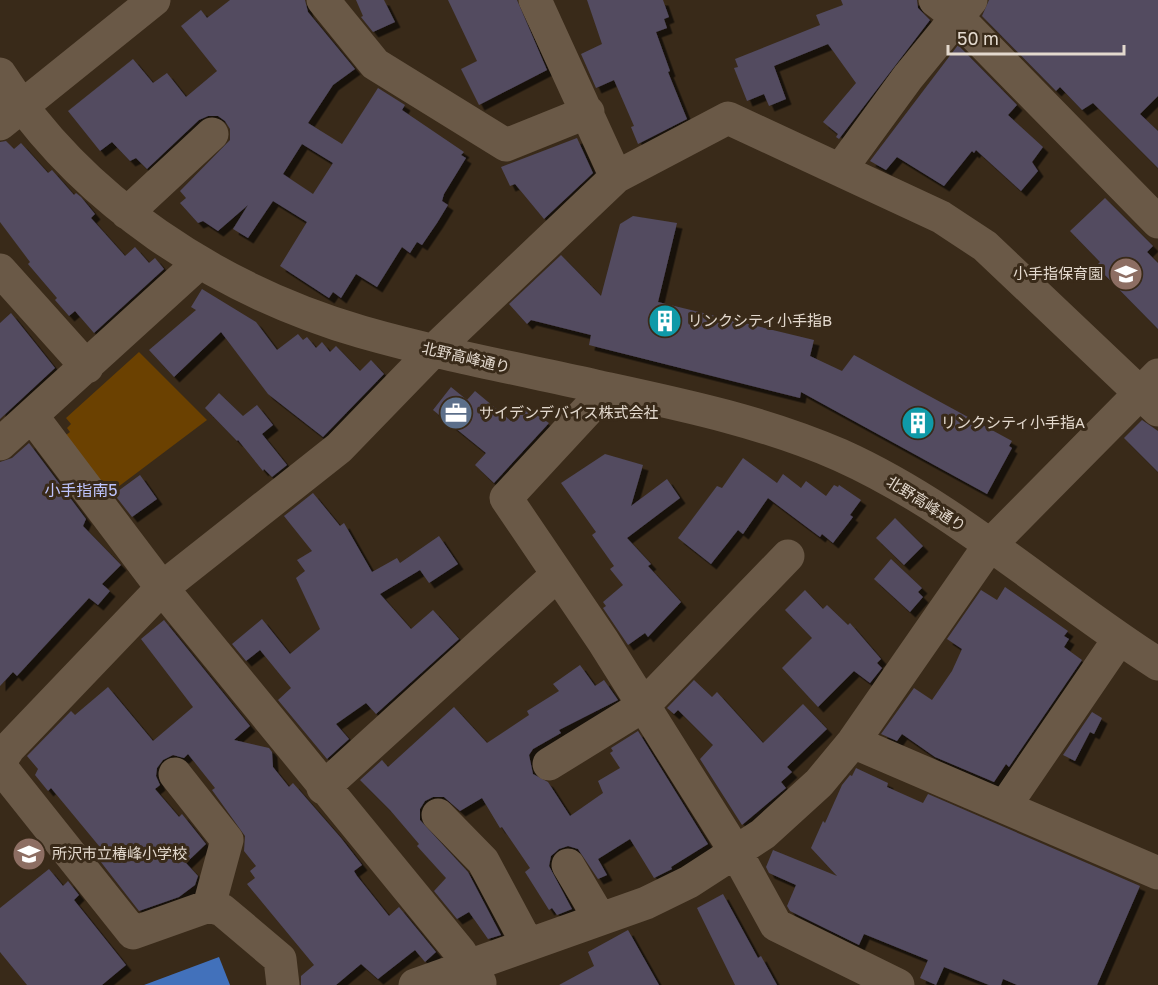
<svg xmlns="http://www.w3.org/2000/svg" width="1158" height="985" font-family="'Golos Text','Noto Sans JP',sans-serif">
	<defs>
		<filter id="shadow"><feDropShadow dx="5.5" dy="5.5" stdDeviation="0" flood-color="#0009"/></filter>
	</defs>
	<rect width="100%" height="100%" fill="#392a19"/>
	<path fill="#6b4101" d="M139,352L207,420L106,496L62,438L70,432L67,428L71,424L66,418Z"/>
	<path fill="#4271bb" d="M219,957L230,985H144Z"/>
	<path fill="#524b61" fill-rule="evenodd" filter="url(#shadow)" d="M230,0H305L308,12L355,69L333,85L308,123L342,144L378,88L405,105L402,110L464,152L461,155L466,158L444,194L442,201L448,205L437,223L422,245L417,242L410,253L402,247L377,287L356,274L341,298L333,292L329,298L280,266L307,222L273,201L248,238L233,229L248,205L218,231L203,221L198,223L180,203L186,198L180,191L230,140V129L225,121L218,116H208L199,120L147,169L136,158L130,161L112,142L100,151L68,111L133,59L153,83L167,73L186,97L217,71L181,26L201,10L207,18ZM302,144L333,163L313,194L283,174Z
		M356,0H384L395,22L373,32L361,17L363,16Z
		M448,0H517L547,70L479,105L461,69L477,61Z
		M587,0H663L669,17L664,19L667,28L656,32L670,71L668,72L687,119L638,144L631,127L634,126L614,80L596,88L581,54L602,44Z
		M841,0H917L918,8L930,20L839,139L836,137L838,134L823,122L856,83L828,44L774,66L786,99L769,106L764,94L747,101L734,68L738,67L735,59L820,25L816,15L843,5Z
		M989,0H1158V96L1140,114L1158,131V168L1093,103L1082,110L1060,87L1056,91L982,16Z
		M958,45L1017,105L1008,115L1043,147L1032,162L1038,171L1021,191L976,150L974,153L972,151L944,186L897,157L886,170L870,161Z
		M577,138L593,173L544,219L515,184L510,186L501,167Z
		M6,141L14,149L21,143L48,173L52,170L74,195L76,193L81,197L95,214L91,218L125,256L135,247L149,263L155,258L164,269L94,333L75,311L69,316L55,300L57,298L28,264L30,262L0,222V142Z
		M1105,198L1153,246L1147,252L1158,263V329L1096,266L1100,262L1070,231Z
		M633,216L677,223L658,302L814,340L810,356L842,371L854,355L1012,441L1009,446L1012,448L987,494L801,392L800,398L589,345L591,335L531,320L527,324L509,304L561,255L601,296L620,224Z
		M202,289L256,322L277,350L298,334L303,340L307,337L316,348L322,342L330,352L336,346L360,371L371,360L384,374L323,437L268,394L221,332L174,377L149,350L196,310L191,307Z
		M11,313L55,368L0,419V323Z
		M451,387L467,400L475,391L511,421L521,405L549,423L494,483L475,465L486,453L433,410Z
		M219,393L243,416L257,405L273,425L262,434L287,465L272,477L264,469L263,471L238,440L237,441L205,408Z
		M1142,420L1158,431V472L1124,438Z
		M29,443L86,519L83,526L121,565L102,584L110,591L98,605L89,598L17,676L13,672L0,686V462L12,458Z
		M605,454L643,465L631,506L667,479L680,498L627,538L651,564L648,566L681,602L648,637L645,633L628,645L603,608L606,606L603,602L623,585L610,569L614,566L592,535L596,532L561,483Z
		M743,458L777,483L783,474L801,488L806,481L826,496L834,485L838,487L839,485L861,500L850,515L853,517L833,543L822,534L820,537L768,498L743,534L738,530L711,564L678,538L717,486L722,488Z
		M140,475L157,499L132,517L114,494Z
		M313,493L340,526L344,523L372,572L397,558L400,563L439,536L458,564L429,583L420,570L380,594L411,629L433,610L459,639L376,714L366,703L336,724L349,739L327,759L278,700L291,688L260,650L246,661L232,644L262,619L290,654L320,629L296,578L305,571L297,560L312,551L284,516Z
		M895,518L923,546L904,565L876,538Z
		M891,559L922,588L918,592L923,597L910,612L874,579Z
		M1005,587L1068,631L1064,636L1069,639L1064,647L1082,660L1009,767L1006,764L994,782L935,757L902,734L897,741L881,734L914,688L932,700L952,671L962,649L947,639L981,590L997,600Z
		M805,590L823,609L827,605L848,625L850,623L881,659L877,663L882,668L870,683L854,671L818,707L782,668L812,638L785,610Z
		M164,620L250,726L234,740L269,748L272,752L273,767L289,787L293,783L341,838L362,865L354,871L357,876L389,916L399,907L436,952L425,962L415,950L378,979L361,964L336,985H301V976L314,965L247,884L255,878L250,871L256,866L244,851L245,836L212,790L215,788L188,754L184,758L173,755L163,760L157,768L156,776L160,785L155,789L179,817L182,814L206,844L186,863L198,876L195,885L179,897L139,911L97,857L104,852L51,788L48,791L35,775L38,769L27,756L71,711L75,715L108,687L153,741L193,707L141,639Z
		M580,665L595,686L604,680L618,700L559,730L561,733L533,749L529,755L533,774L548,782L570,816L603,793L598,781L620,768L610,753L613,751L611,748L638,731L708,844L671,867L672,869L654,878L630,839L598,859L607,875L598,879L578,849L568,846L559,849L551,856L549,866L572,909L557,915L552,908L549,910L525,872L530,868L502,827L500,828L482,798L460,811L444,797H433L425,801L420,809V820L468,872L501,935L488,939L469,912L457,919L434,891L446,878L417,846L419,844L390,810L360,780L382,760L388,767L454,707L487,743L529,715L527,711L559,691L553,684Z
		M694,680L712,697L717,692L763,743L803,704L827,729L787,767L792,772L781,782L786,788L742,825L700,759L713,745L678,710L674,714L667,708Z
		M1092,712L1102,718L1094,734L1090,732L1075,761L1063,755Z
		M856,768L888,783L887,787L923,803L928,794L1140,886L1097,985H1017L1003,979L1001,985H989L944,967L936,985L920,978L928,960L864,934L859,945L790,911L787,906L796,885L769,873L766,867L773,850L837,876L811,848L823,821L825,823L842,785L850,775L852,776Z
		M49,869L63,886L68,881L79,895L74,900L126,965L102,985H27L0,952V908Z
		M723,894L758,958L761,956L777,985H735L697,908Z
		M628,930L659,985H559L594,966L588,952Z"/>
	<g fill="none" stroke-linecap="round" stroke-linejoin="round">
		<path stroke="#6a5947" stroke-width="33" d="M323,0L375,64L506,145L588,112
			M535,0L616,177
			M935,0L957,17L1158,222
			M0,74C81,201 218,290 362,332C439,354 518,369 596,386C679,404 762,421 840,455C956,507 1051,596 1158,664
			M0,124L154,0
			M840,170L908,77L971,0
			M127,213L212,134
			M0,270L87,367
			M607,389L506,498L603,641L737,854L776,925L898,985
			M32,416L162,588L460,952L480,983
			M0,444L199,263
			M853,742L1158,873
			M0,762L9,748L162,588L339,448L433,351L616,177L728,118L941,217L985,246L1158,410
			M549,764L643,706L788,556
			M0,766L133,933L209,906L222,910L280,959L283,985
			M175,774L227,840L209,906
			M323,788L557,575
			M1005,806L1119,639
			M438,815L483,861L528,945
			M568,865L600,919
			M415,985L646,903L689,882L763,834L819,783L853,742L989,546L1158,375"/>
	</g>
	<defs>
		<g id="school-disc" transform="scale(1.725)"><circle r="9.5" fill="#8d6e63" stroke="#392a19"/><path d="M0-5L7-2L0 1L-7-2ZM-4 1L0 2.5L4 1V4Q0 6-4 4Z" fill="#fff"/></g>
		<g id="building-disc" transform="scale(1.725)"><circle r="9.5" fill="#0f9aa8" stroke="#392a19"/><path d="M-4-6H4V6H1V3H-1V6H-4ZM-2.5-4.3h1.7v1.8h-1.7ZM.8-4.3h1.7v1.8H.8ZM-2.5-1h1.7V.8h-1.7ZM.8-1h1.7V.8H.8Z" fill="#fff"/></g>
		<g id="office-disc" transform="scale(1.725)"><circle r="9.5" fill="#5c6f8a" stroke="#392a19"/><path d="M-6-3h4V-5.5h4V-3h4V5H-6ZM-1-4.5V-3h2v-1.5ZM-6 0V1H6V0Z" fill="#fff"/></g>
	</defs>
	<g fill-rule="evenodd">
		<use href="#school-disc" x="1126" y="274"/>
		<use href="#building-disc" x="665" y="321"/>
		<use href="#office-disc" x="456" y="413"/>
		<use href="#building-disc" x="918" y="423"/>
		<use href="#school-disc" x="29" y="854"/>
	</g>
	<g text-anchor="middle" stroke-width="6" stroke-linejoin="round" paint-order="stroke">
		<g font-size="15" fill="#e3d9ce" stroke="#392a19" text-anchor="start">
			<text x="1103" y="279" text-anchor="end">小手指保育園</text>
			<text x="688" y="326">リンクシティ小手指B</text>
			<text x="479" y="418">サイデンデバイス株式会社</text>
			<text x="941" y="428">リンクシティ小手指A</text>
			<text x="52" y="859">所沢市立椿峰小学校</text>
		</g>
		<g font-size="15" fill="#e3d9ce" stroke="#392a19">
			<text transform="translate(466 358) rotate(13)" y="5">北野高峰通り</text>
			<text transform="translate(926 504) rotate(32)" y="5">北野高峰通り</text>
		</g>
		<g font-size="16" fill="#bdc3fc" stroke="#392a19">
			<text x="81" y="496">小手指南5</text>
		</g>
	</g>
	<path d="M948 45v9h176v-9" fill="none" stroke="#e3d9ce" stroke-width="3"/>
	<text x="957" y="45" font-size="18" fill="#e3d9ce" stroke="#392a19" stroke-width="4.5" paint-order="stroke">50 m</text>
</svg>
